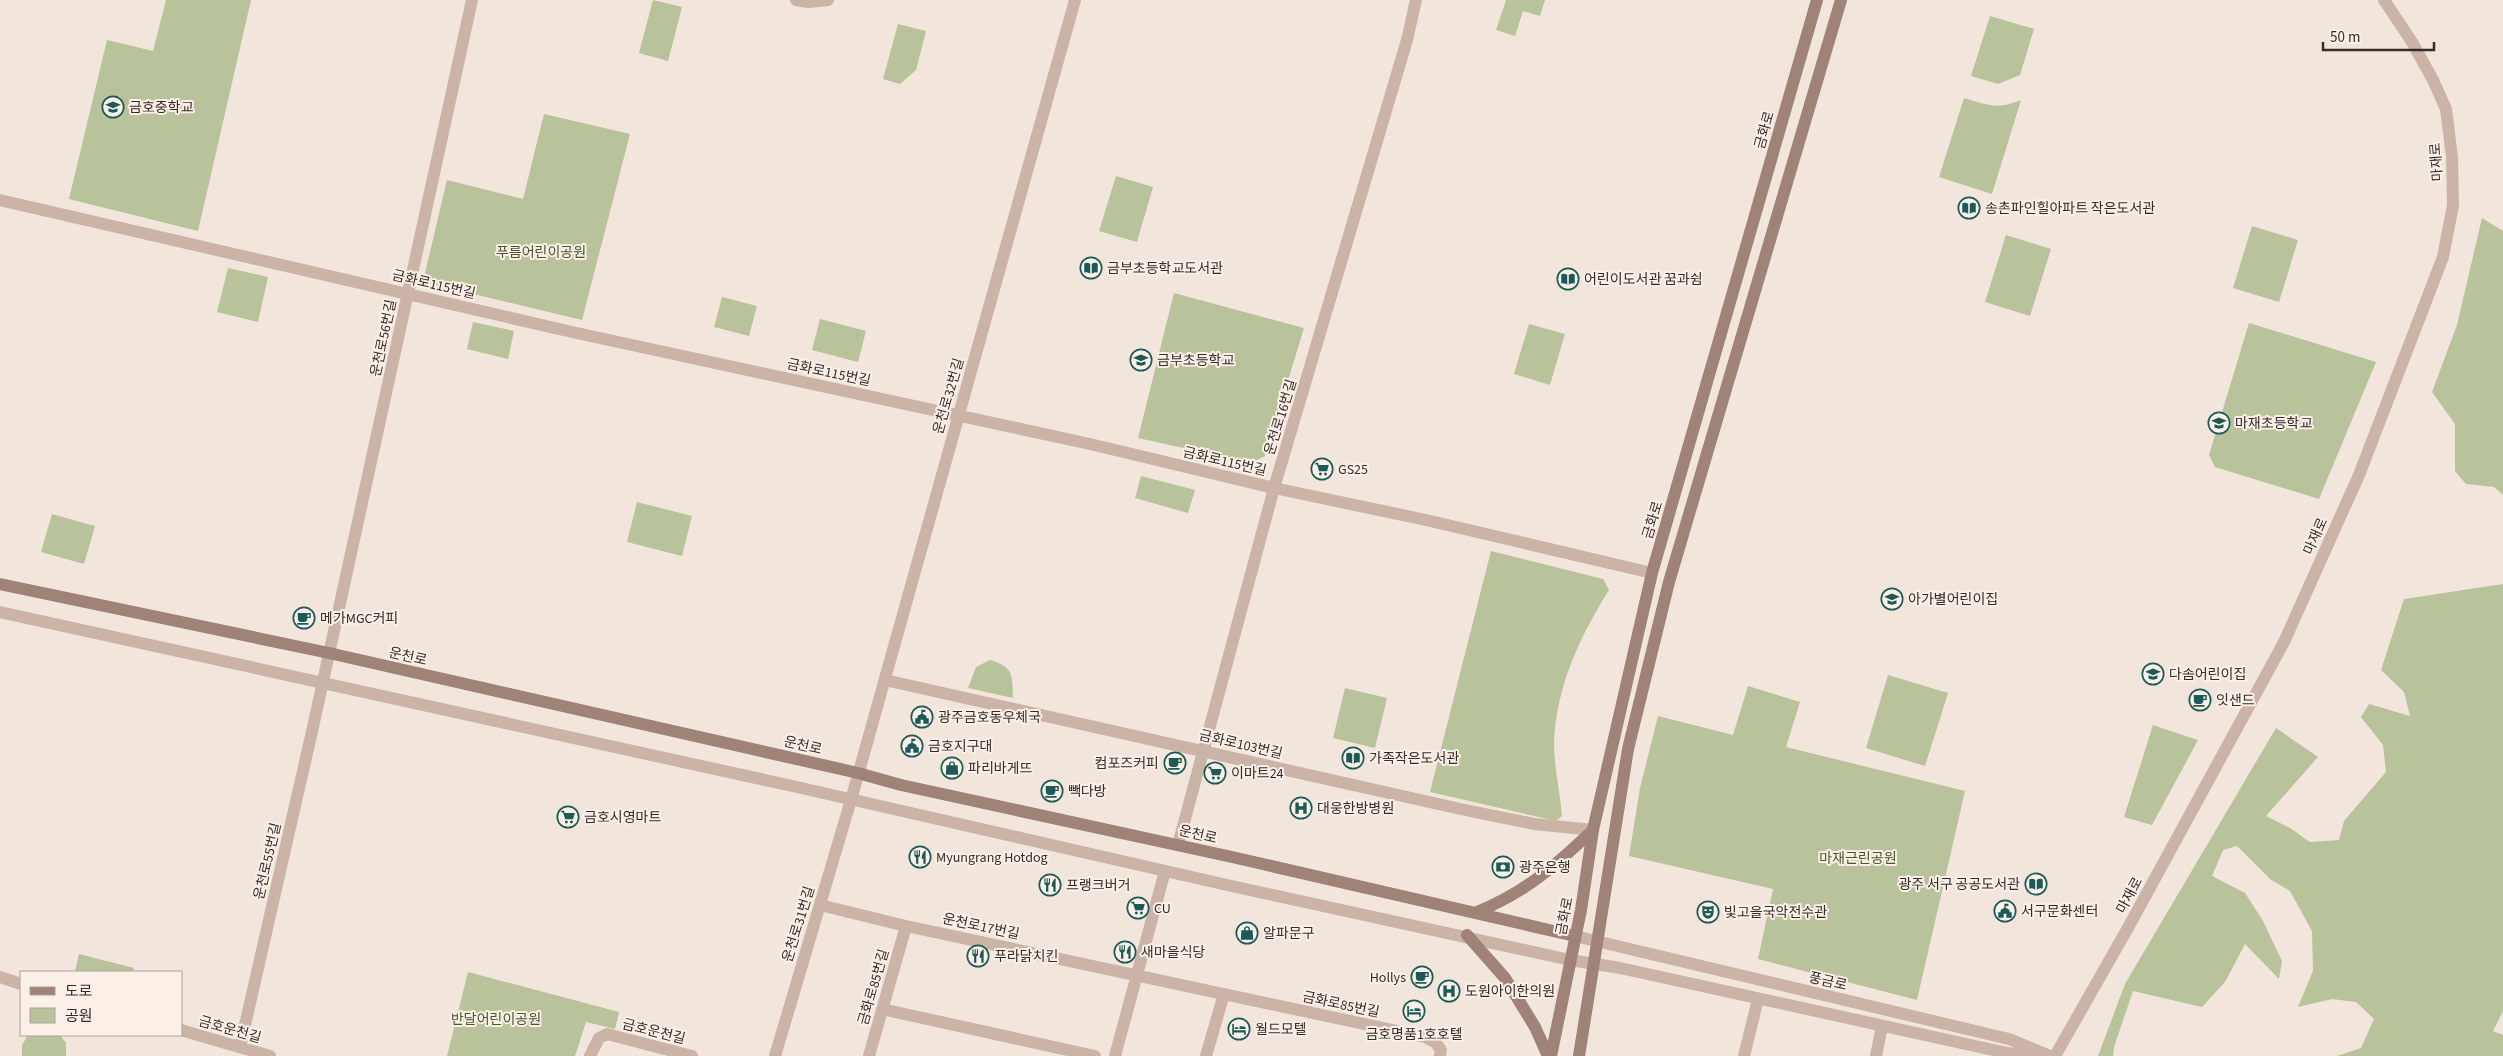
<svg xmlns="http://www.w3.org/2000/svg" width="2503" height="1056" font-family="'Source Sans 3','Noto Sans KR',sans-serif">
	<rect width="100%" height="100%" fill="#f2e5db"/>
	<path fill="#b8c29b" d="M166,0H251L198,231L69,199L107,40L153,51Z
		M653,0L682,7L668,61L639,53Z
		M1506,0H1545L1540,16L1523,11L1515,36L1496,30Z
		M1990,16L2034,29L2020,75L1998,84L1971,76Z
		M898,24L926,31L916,70L900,84L883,79Z
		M1964,98C1988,105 1997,110 2021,100L1992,194L1939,177Z
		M544,114L630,134L582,320L431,284L425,273L447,180L523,199Z
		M1116,176L1153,187L1137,242L1099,231Z
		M2482,218L2503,231V495L2494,487L2466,484L2455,471V424L2432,392L2457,325Z
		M2252,226L2298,240L2279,302L2233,288Z
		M2006,235L2051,249L2030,316L1985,302Z
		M228,268L268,277L258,322L217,312Z
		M1174,293L1304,328L1265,456L1251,463L1138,438Z
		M722,297L757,306L749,336L714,327Z
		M820,319L866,331L858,362L812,350Z
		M473,322L514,331L508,359L467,349Z
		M2249,323L2376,362L2319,499L2215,467L2209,455Z
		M1529,324L1565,334L1550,385L1514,374Z
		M1141,476L1195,490L1188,513L1135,498Z
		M637,502L692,516L682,556L627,542Z
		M52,514L95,526L84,564L41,552Z
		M1491,551L1603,579L1609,590C1580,636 1556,687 1554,743C1554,767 1560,792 1562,816L1556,821L1430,792Z
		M2503,584V1011L2493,1031L2503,1035V1056H2337L2361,1048L2374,1019L2356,1002L2332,999L2298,1007L2313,971L2312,931L2290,891L2270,879L2237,846L2223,850L2212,876L2245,893L2263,921L2282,961L2279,979L2245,944L2225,982L2202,1007L2133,991L2114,1047L2113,1056H2098L2125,984L2276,728L2318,757L2266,816L2290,828L2310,842L2339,840L2344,821L2386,772L2383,745L2361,717L2369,704L2410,716L2404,692L2381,670L2404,599Z
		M990,660C1014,667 1012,675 1013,698L968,688L976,667Z
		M1888,675L1948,693L1925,766L1866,748Z
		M1748,686L1800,702L1786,747L1965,791L1917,1000L1758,959L1773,889L1629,856L1640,788L1658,716L1733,735Z
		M1345,688L1387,698L1375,748L1333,738Z
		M2153,725L2198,740L2152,825L2124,817Z
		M79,954L134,968L133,972H75Z
		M468,972L619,1012L615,1029L586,1022L575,1056H447Z
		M28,1035H60L66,1043V1056H22V1045Z"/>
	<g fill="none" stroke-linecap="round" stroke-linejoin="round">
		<path stroke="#cbb4a7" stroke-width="12" d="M796,0L808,2L828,0
			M0,200L572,332L1090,444L1274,488L1426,520L1652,573
			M885,680L1465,810L1534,824L1593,830
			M1178,845L1274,488L1407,40L1416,0
			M820,905L906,926L1425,1037L1436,1043L1441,1050L1440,1056
			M0,977L21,984
			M882,1009L1095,1056
			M181,1030L270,1056
			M240,1047L313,727L472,0
			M590,1056L599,1038L607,1034L692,1056
			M775,1056L851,800L1075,0
			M869,1056L906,926
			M1115,1056L1165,871
			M1206,1056L1224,994
			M1744,1056L1758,999
			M1876,1056L1882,1026
			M2055,1056L2129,926L2284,642L2359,475L2443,257L2453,205L2452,157L2446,109L2433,80L2412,42L2384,0"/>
		<path stroke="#cbb4a7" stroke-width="12" d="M0,612L797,787L1227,885L1570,960L1620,968L2007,1053L2038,1056
			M1575,936L2009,1039L2050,1056"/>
		<path stroke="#9f8278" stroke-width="12" d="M0,584L329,653L858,773L901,785L1232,857L1575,936
			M1477,912C1526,892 1555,866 1593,830
			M1467,935L1505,978L1535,1027L1548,1056
			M1551,1056L1581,910L1593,830L1652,573L1817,0
			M1579,1056L1628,749L1669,582L1841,0"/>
	</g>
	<defs>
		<g id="school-ring" transform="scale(1.125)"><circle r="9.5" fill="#faf0e8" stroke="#1c5a58" stroke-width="1.5"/><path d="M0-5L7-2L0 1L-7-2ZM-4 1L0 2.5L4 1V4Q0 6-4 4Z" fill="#1c5a58"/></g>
		<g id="library-ring" transform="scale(1.125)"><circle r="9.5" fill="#faf0e8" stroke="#1c5a58" stroke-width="1.5"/><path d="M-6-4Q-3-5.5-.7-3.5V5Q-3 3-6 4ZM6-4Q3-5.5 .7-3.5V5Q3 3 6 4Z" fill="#1c5a58"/></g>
		<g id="supermarket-ring" transform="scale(1.125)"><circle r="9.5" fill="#faf0e8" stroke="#1c5a58" stroke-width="1.5"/><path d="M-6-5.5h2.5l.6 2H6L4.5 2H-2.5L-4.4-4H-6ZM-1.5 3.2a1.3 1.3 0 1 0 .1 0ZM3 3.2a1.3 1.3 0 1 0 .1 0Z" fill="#1c5a58"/></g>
		<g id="cafe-ring" transform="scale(1.125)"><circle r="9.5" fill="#faf0e8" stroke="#1c5a58" stroke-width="1.5"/><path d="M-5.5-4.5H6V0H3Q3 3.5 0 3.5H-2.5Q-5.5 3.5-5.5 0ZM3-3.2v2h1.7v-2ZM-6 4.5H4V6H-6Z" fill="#1c5a58"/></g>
		<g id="civic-ring" transform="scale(1.125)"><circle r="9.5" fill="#faf0e8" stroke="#1c5a58" stroke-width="1.5"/><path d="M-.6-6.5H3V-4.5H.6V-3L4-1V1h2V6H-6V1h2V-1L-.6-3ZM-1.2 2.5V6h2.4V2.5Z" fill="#1c5a58"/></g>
		<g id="shop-ring" transform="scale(1.125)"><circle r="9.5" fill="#faf0e8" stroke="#1c5a58" stroke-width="1.5"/><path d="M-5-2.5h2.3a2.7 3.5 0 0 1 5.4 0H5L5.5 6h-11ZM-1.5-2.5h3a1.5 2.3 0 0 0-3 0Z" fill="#1c5a58"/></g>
		<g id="hospital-ring" transform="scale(1.125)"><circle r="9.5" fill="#faf0e8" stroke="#1c5a58" stroke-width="1.5"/><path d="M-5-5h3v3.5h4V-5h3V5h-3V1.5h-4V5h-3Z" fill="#1c5a58"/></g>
		<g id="restaurant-ring" transform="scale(1.125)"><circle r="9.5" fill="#faf0e8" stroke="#1c5a58" stroke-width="1.5"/><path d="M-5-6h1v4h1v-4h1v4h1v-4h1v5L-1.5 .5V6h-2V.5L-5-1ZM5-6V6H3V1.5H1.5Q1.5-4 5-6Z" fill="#1c5a58"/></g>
		<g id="bank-ring" transform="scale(1.125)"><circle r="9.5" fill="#faf0e8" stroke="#1c5a58" stroke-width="1.5"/><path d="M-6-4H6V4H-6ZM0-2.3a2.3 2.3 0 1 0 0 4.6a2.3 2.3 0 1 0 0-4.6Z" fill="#1c5a58"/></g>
		<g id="theatre-ring" transform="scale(1.125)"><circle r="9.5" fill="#faf0e8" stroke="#1c5a58" stroke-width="1.5"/><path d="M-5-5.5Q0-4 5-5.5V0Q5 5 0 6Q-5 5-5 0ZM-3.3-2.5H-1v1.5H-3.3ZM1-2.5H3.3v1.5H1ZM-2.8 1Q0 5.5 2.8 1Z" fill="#1c5a58"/></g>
		<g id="hotel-ring" transform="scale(1.125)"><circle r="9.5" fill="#faf0e8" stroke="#1c5a58" stroke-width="1.5"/><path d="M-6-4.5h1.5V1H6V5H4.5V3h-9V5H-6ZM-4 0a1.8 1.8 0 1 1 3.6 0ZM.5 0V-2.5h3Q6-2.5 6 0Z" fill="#1c5a58"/></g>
	</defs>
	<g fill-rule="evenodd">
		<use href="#school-ring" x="113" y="107"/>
		<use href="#library-ring" x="1969" y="208"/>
		<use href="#library-ring" x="1091" y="268"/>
		<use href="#library-ring" x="1568" y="279"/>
		<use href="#school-ring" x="1141" y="360"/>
		<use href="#school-ring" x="2219" y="423"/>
		<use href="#supermarket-ring" x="1322" y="469"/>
		<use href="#school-ring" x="1892" y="599"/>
		<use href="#cafe-ring" x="304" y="618"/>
		<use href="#school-ring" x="2153" y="674"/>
		<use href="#cafe-ring" x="2200" y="700"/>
		<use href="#civic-ring" x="922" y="717"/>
		<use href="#civic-ring" x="912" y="746"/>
		<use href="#library-ring" x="1353" y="758"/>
		<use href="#cafe-ring" x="1175" y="763"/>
		<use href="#shop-ring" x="952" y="768"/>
		<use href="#supermarket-ring" x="1215" y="773"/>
		<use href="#cafe-ring" x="1052" y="791"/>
		<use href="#hospital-ring" x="1301" y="808"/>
		<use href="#supermarket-ring" x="568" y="817"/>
		<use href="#restaurant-ring" x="920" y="857"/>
		<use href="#bank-ring" x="1503" y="867"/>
		<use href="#library-ring" x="2036" y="884"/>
		<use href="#restaurant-ring" x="1050" y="885"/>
		<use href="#supermarket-ring" x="1138" y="908"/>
		<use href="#civic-ring" x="2005" y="911"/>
		<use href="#theatre-ring" x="1708" y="912"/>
		<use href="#shop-ring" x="1247" y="933"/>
		<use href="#restaurant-ring" x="1125" y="952"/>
		<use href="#restaurant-ring" x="978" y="956"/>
		<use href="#cafe-ring" x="1422" y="977"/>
		<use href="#hospital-ring" x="1449" y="991"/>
		<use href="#hotel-ring" x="1414" y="1011"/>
		<use href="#hotel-ring" x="1239" y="1029"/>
	</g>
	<g text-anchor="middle" stroke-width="4" stroke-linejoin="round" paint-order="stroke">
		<g font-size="14" fill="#372b28" stroke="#faf0e8" text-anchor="start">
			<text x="129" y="112">금호중학교</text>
			<text x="1985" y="213">송촌파인힐아파트 작은도서관</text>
			<text x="1107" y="273">금부초등학교도서관</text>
			<text x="1584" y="284">어린이도서관 꿈과쉼</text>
			<text x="1157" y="365">금부초등학교</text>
			<text x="2235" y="428">마재초등학교</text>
			<text x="1338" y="474">GS25</text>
			<text x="1908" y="604">아가별어린이집</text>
			<text x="320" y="623">메가MGC커피</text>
			<text x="2169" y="679">다솜어린이집</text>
			<text x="2216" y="705">잇샌드</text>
			<text x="938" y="722">광주금호동우체국</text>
			<text x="928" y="751">금호지구대</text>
			<text x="1369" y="763">가족작은도서관</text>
			<text x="1159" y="768" text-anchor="end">컴포즈커피</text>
			<text x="968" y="773">파리바게뜨</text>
			<text x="1231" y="778">이마트24</text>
			<text x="1068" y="796">빽다방</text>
			<text x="1317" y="813">대웅한방병원</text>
			<text x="584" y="822">금호시영마트</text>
			<text x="936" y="862">Myungrang Hotdog</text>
			<text x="1519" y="872">광주은행</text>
			<text x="2020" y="889" text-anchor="end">광주 서구 공공도서관</text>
			<text x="1066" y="890">프랭크버거</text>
			<text x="1154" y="913">CU</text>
			<text x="2021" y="916">서구문화센터</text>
			<text x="1724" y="917">빛고을국악전수관</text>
			<text x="1263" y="938">알파문구</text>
			<text x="1141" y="957">새마을식당</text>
			<text x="994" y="961">푸라닭치킨</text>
			<text x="1406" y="982" text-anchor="end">Hollys</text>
			<text x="1465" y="996">도원아이한의원</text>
			<text x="1255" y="1034">월드모텔</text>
			<text x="1414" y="1039" text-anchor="middle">금호명품1호호텔</text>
		</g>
		<g font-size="14" fill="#372b28" stroke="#faf0e8">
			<text transform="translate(1764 130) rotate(-74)" y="5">금화로</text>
			<text transform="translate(2436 162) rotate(-94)" y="5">마재로</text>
			<text transform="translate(434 284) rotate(13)" y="5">금화로115번길</text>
			<text transform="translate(383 338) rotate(-78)" y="5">운천로56번길</text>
			<text transform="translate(829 372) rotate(12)" y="5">금화로115번길</text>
			<text transform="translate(948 396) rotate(-74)" y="5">운천로32번길</text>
			<text transform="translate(1280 417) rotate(-73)" y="5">운천로16번길</text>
			<text transform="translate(1225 461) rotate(13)" y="5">금화로115번길</text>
			<text transform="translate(1652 520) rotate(-73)" y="5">금화로</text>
			<text transform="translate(2315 536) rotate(-66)" y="5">마재로</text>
			<text transform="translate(408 656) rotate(13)" y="5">운천로</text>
			<text transform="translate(1241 744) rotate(13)" y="5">금화로103번길</text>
			<text transform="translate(803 745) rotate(13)" y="5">운천로</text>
			<text transform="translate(1198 834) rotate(13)" y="5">운천로</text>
			<text transform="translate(267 861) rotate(-77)" y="5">운천로55번길</text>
			<text transform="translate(2129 895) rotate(-62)" y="5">마재로</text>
			<text transform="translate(1564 916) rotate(-79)" y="5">금화로</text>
			<text transform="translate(798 924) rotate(-73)" y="5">운천로31번길</text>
			<text transform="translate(981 926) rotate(12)" y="5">운천로17번길</text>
			<text transform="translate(1828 981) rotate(13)" y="5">풍금로</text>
			<text transform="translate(873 987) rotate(-74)" y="5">금화로85번길</text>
			<text transform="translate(1341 1004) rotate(12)" y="5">금화로85번길</text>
			<text transform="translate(230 1029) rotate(16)" y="5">금호운천길</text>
			<text transform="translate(654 1031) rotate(14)" y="5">금호운천길</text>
		</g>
		<g font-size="14" fill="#4a562b" stroke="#faf0e8">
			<text x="541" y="257">푸름어린이공원</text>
			<text x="1858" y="863">마재근린공원</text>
			<text x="496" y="1024">반달어린이공원</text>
		</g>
	</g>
	<rect x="20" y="971" width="162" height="65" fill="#faf0e8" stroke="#aca19b"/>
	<rect x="30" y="987" width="25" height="8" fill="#9f8278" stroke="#aca19b"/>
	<text x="65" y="996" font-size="15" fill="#372b28">도로</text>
	<rect x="30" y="1008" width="25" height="15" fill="#b8c29b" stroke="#aca19b"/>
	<text x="65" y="1021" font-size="15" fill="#372b28">공원</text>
	<path d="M2323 42v8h111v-8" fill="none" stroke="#372b28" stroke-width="2.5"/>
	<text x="2330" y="42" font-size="15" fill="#372b28" stroke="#faf0e8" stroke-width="4" paint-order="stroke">50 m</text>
</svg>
